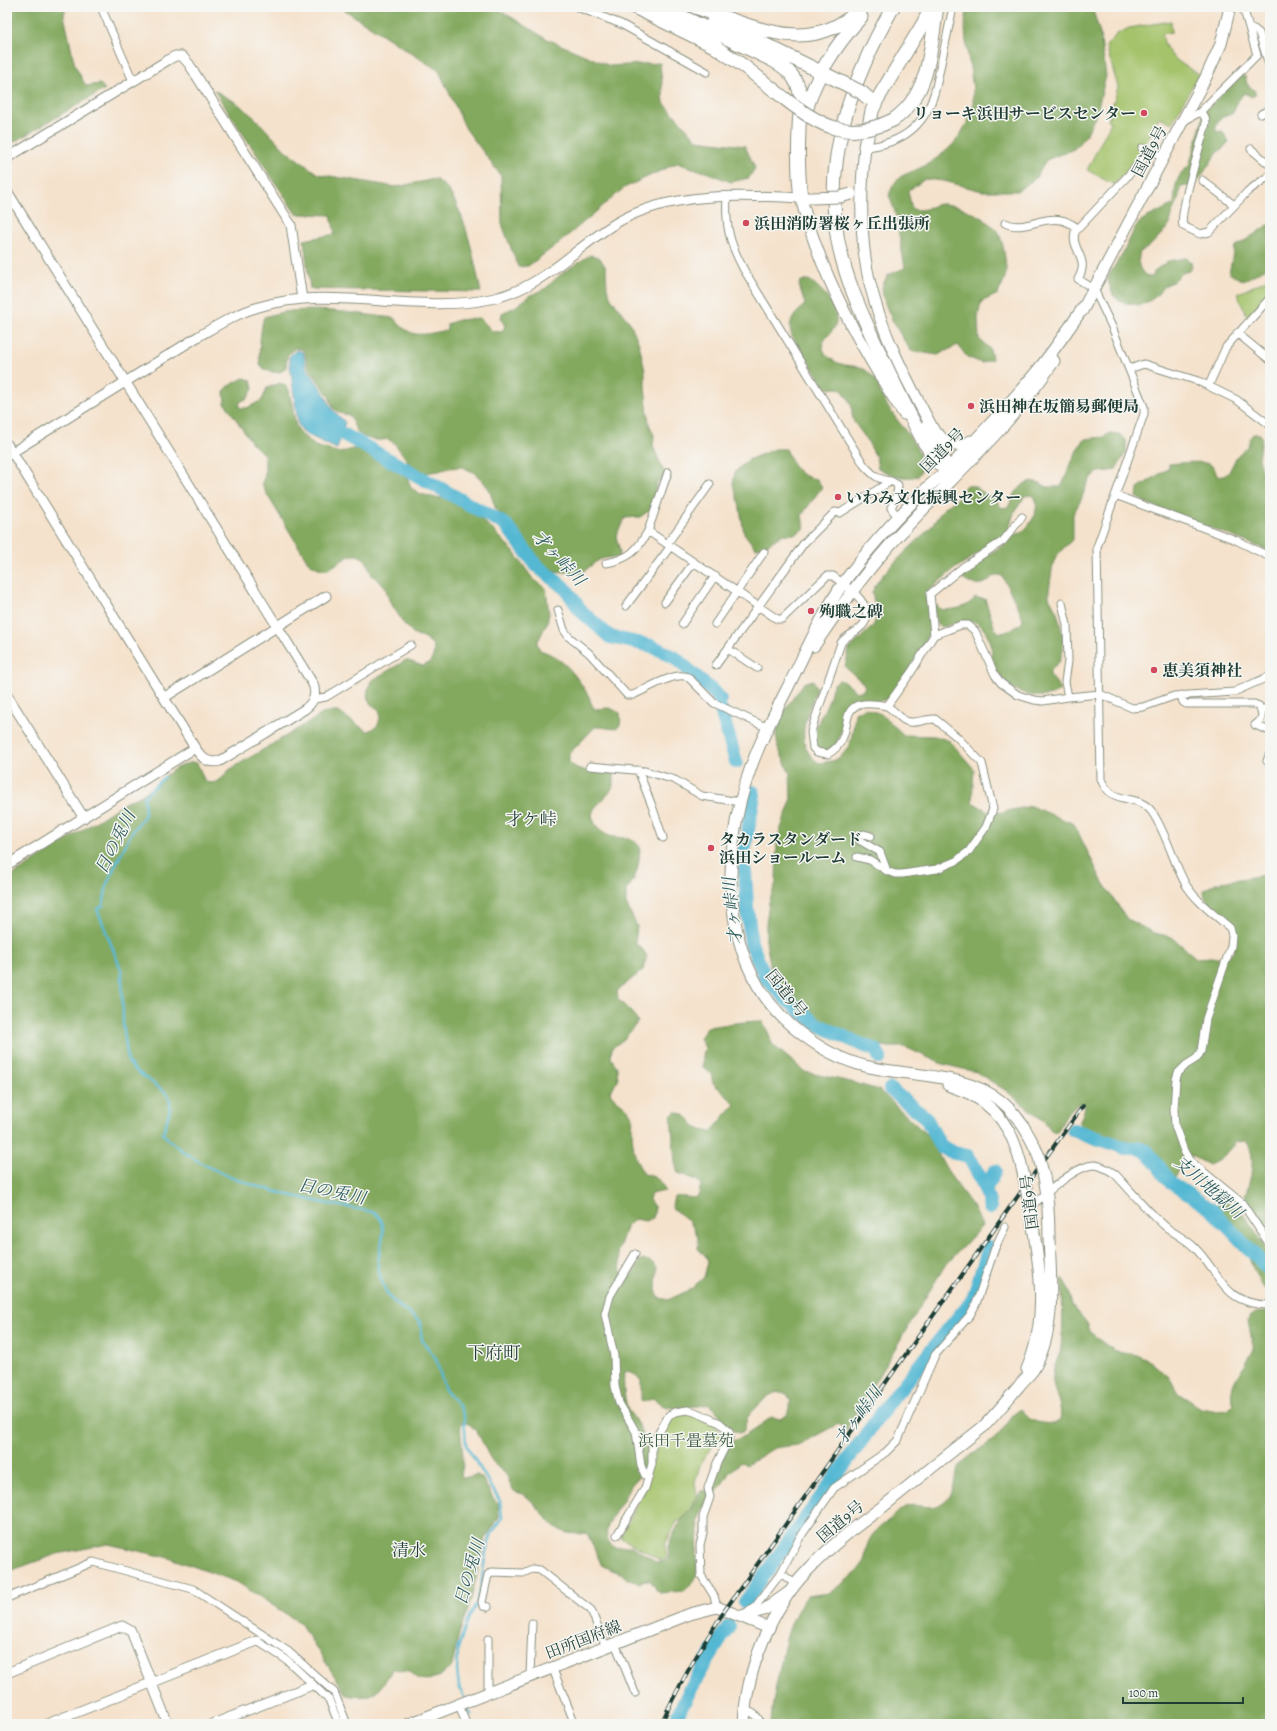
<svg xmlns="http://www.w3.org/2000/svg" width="1277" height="1731" font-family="Alegreya,'Noto Serif JP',serif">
	<rect width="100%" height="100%" fill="#f6f6f2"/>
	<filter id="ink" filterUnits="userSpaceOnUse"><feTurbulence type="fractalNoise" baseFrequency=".025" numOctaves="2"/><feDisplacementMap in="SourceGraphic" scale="8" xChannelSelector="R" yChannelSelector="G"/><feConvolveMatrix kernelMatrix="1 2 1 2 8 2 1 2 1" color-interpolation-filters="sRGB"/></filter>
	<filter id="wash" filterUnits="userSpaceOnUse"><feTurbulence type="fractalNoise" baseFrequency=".012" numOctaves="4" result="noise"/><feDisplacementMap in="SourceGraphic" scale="16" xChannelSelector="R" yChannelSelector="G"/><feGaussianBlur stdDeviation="0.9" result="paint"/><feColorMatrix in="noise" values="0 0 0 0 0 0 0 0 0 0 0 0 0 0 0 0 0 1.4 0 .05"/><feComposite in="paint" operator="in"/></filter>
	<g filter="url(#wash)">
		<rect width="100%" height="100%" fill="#f5e2cc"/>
		<path fill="#a4c36b" stroke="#628050" d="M1171,21L1172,32L1162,34C1166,57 1180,63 1199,74L1172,123L1159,117L1139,157L1114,185L1087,170L1111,122L1108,120L1118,87L1106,46L1117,34L1129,28Z
			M1270,278V294L1269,293L1247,316L1237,294Z
			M690,1413C701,1418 718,1421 720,1435L701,1462L695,1482L697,1495L689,1511L682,1519L677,1521L665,1545L667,1559L660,1560L621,1538V1536L645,1489L653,1449L668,1418L674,1414Z"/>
		<path fill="#83a95f" stroke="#51734a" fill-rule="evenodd" d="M7,7H66L64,15L75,66L86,86L100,84L105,89L7,146Z
			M340,7H495L545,38L610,66L660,63L664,103L697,140L745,146L755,168L749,178L731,182L708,173L677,163L624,188L559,243L528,266L518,267L502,224L501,176L466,129L439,71Z
			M969,7H1092L1100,33L1106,76L1096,115L1086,135L1074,149L1046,160L1037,177L1017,191H982L944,181L925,179L908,191L912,209C927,213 932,203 944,204C964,206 985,217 998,232C1003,239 1006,262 1006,271C1006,278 1001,287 998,294L981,302L978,318L979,339L990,349L992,359L982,363L967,357L958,345L938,355L911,351C901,336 883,308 882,289C882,285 886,279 888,275L905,268L895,212L889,195C898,172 903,177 922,167C930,163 940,156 947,150C959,140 966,125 972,112C974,107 973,102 973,97C974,72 958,28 969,7Z
			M1241,76H1245L1247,84L1255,91V95L1252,97L1244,93L1238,101L1233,113C1224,114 1214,122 1216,132L1222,131L1229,141C1227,146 1222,148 1218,152C1209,163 1203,176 1193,186H1185L1180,188C1179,193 1179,201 1176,205C1171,213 1170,216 1170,225L1149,247L1140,252C1137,263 1138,270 1148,277H1153L1154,271L1169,261L1186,258L1191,262L1192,268L1189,271L1182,273L1174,281L1166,285L1155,297L1146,303L1139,305L1121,302L1113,295L1107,278L1124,251L1136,226L1142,220L1174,204C1175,188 1175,176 1189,166L1202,122L1203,112Z
			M214,90L237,103L256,119L285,150L318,174L396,187L435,179C439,182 446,186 449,191C467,219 474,259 481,292L310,289L304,240L335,234L331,215L296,214Z
			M1270,224V266L1243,281L1229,273L1235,247Z
			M590,255L600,258L606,268L607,288L611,298L631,324L639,344L645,371V387L649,424L654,435L653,446L664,472L663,479L657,482L650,510L640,517L625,518L616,536L620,552L619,557C614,559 610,557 606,558C596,559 588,569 581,574L555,571L533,558L511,522L496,510L489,489L482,480L473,472L462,467L449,468L439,471L424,473L415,471L395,444L388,439C380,442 361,439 356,430C353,425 353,420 349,415L339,413L333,408L329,396L308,367L304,350L295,348L287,356L286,368C282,372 278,373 272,372C267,371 262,369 260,363C258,356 261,325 264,317C303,303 354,314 394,318C411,340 422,335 447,330V324L458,320L480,318L492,331L502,332L505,326L501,319L502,313L515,307L531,295L546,288L561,274Z
			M809,280C821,288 838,305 836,322C835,335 811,342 830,358C842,369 857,363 867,371C878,379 879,391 885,402C896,421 914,437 921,459C924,465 922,470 918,476C902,480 891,475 878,468L876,457L867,440L854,422L852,415V407L849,400L843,391L838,388L828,389L821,381L793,338C785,321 795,316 805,304L799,285L801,281Z
			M244,378L251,380L253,389L247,399L241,401L239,406L241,408H247L262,400L267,388L280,383L285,385L289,390L296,426L301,434L315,446L340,453L352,449L365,450L408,479L411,488L421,494L436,498L446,497L462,505L480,518L495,532L513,551L533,579L546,588L549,614L547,623L537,643L540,650C563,657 575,674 587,693C591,699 590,704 595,709L610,708L620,713C624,737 609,726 595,727L569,754V762C579,773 594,771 609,771L614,775C617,802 581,803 596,825C610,846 628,830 640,847C639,864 638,877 626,890V904L637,926L635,944L641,947L647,956L643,970L617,991L618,999L631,1012L638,1022L624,1039L612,1048L611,1058L617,1067L618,1080L610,1092C615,1102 626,1104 631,1114C634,1119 632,1127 632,1133C633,1149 635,1161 644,1174C656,1176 661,1180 665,1191L651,1194L649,1200L655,1208L653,1218L645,1221L636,1219L627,1225L618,1251L621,1272L629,1276L633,1274L640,1260C648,1260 652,1261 657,1268L656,1291L660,1298L668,1300L691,1289L704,1277L708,1261L705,1255L698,1249C700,1236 694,1226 684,1217C681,1214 676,1212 673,1209C671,1206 673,1201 674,1197C683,1195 690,1199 698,1197L701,1185L697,1180L678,1173L675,1163L671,1116L675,1112C686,1113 689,1120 696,1127C699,1130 707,1131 711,1132L735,1104L713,1083L711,1074L703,1067V1054L705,1048L700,1038L707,1027C725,1025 743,1021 762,1021L768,1032L772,1044L805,1072L851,1082L879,1090L928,1136L950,1175L974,1208L982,1226L944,1267L846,1430L838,1424L798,1445L774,1448L747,1465L741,1462L729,1473L719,1489L703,1508L698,1520L699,1534L697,1547V1575L693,1583L684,1591L659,1593C654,1588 654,1583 648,1580L638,1583L627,1579L623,1574L602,1566L587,1533C552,1539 549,1515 526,1496C522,1492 517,1494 513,1490C510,1486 509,1480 507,1476C504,1471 497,1468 494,1463C483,1451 480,1424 462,1422C457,1431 467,1457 461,1474L463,1478L477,1475L482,1478L493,1498L498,1503L499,1517L485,1540L471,1600L459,1634L452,1666L440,1676L428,1680L418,1679L408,1671L393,1669C379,1690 375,1701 347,1695L300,1623L237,1582L170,1558L108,1544L57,1554L7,1572V879L129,800C153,796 171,759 197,763L205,782C217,785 222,779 229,770L326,712H338L367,731C373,729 377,728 379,722C383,702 372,712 368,699C366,693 369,686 371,681L406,660L423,666L429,663L433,657L434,650L432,644L425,638L416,636L404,624L389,600L385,586L372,575L366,560C363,558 360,556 357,555C354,555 350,556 348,557C329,566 330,577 308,562L265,491L262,483L265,475V456L252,443L225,403L224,391L230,385ZM628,1371L637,1376L641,1381V1401L643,1402L654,1398C666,1413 682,1407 698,1406C702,1405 707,1404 710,1405C719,1410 726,1430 739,1433L744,1431L747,1418L752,1412L767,1397L774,1393L781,1392L787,1394L791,1401L787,1415L780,1419L772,1417L746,1435L733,1441L721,1461L713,1490L710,1493L704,1490L700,1492L690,1511L680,1522L672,1537L668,1546L669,1559L667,1561L657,1562L631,1546L615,1548C596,1535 614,1515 623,1500C627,1493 630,1485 636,1480C638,1477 643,1475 645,1472C655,1456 643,1433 635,1420C632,1415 628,1411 627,1407C624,1396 623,1384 624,1373Z
			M1110,433L1119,434L1126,440V452L1116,469L1110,471L1099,472L1092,476L1087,484L1081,500L1073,514V539L1057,555L1053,564L1049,590V597L1057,612L1063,635V650L1060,661L1050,670V675L1061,689C1055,696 1046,697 1036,696C1017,694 996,680 991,660C991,656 992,652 992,648C991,640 985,629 979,624C968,616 953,626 941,627L937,625L934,607L937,605L942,610C955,609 966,609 975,598L985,599L995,629L1000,633L1006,632L1022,623L1023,618L1003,577C1000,575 997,574 994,576C991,577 989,581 987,582C977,587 962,584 960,572L1005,544L1013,535L1021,533L1029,525L1035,515L1037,503L1035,498L1031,495L1025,496L1014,513L1008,531L1000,539L953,570L928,591L926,595C927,605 932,619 930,629C927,642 896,696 884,700C873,704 858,696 849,706C837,717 846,741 830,749C823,753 819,749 814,744C815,722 822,717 829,699C832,691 830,685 839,680L845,682L857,692L863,690L865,687L863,683L845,667L849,649L872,627L875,622L876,612L872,592L878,581L887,570L931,527L944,508L956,500L966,485C978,484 983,496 996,499L1001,508L1008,507L1016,492L1024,484L1031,481L1040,483L1047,487H1061L1078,448L1085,439L1104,437Z
			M1253,434H1260L1262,437L1259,460L1261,470L1270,487V551L1144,502L1137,497L1138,488L1169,468V464C1179,463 1203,460 1211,465C1215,468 1216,472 1217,476H1224L1229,472L1237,456L1248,446L1250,438Z
			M775,449H786C794,466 796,476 817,479L822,487L802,515L804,528C797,535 792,535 783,534L764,547L755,548L744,533L739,503L733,484L735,472L748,460Z
			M813,680L817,689C807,712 792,746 819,763C824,762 830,762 835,760C852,752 853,730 855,713L865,708L881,714L904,735L935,736L950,741L974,769L972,802L993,814L1031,806L1074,824L1102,881L1127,919L1154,933L1172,937L1196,958L1211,957L1223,959L1234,952L1235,939L1233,921C1221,913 1203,905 1204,890L1216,883L1270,874V1234L1249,1204L1245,1195C1251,1180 1257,1155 1246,1141L1236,1142L1220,1160L1209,1165C1169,1142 1188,1168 1172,1180L1145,1147L1126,1145L1081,1130C1076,1123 1084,1115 1085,1106L1082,1103C1070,1105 1064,1120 1058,1130L1055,1132L1051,1130L1045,1122L1005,1090L976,1072L942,1064L905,1047H887L864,1041L821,1021L780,985L771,970L766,941V924L769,902L776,883L777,839L791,801L790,773L778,748L776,733L786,708L804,683Z
			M1220,1199L1234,1206L1241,1211L1270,1253V1292L1266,1291C1252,1274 1249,1251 1236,1232C1229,1222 1220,1217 1217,1204Z
			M1063,1278L1067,1284L1072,1305L1087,1323L1091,1333L1102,1342L1115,1351L1131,1353L1150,1361L1169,1377L1178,1393L1201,1408L1218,1411L1228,1410L1233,1405C1226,1383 1245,1368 1254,1349L1248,1322L1249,1317L1256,1312L1270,1310V1724H771C772,1704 775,1691 779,1672C785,1642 788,1621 807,1596L829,1593L855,1574L865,1561C865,1537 876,1530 893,1517C896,1514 901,1509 905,1507C920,1501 931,1515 948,1498C956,1489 953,1477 959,1467C968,1454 989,1446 999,1434C1007,1424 1010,1415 1021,1409C1024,1412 1027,1417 1030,1419C1039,1424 1051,1425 1060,1421C1063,1404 1055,1397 1053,1382C1051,1368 1060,1358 1061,1346C1064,1324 1062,1303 1062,1281Z"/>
		<path fill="#55b8d3" stroke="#3a7a84" d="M296,350L303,352L306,367L324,393L332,409L345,422L337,449L304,433L298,424L289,357Z"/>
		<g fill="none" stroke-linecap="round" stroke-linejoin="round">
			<path stroke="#55b8d3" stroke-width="2.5" d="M164,777L144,797L145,815L132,832L114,868L107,884L103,906L97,909L122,972L123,1023L128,1062L135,1070L165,1092L170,1100V1109L163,1134C204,1177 273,1192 329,1204C338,1206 371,1210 376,1214C392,1226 376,1252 378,1269C380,1278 384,1288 389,1297C395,1305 412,1315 420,1322L422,1340L436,1359L445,1390L460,1407L464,1416L466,1445L500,1501L502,1518L492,1533L486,1551L481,1585L476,1605L469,1617L458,1648L457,1671L459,1687L465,1699
				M467,1705L471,1715"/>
			<path stroke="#55b8d3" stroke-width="14" d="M343,434L506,525L537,566L566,589L581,611L610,637L652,646L674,657L716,694L720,700
				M721,710L736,762
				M753,792L754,795L744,853L747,906L751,943L765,977L786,999L815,1023L862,1045L876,1050L880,1058
				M890,1089L926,1118L941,1147L955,1153L968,1156C978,1172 987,1189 990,1208
				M1073,1130L1126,1148H1137L1147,1151L1171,1183L1211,1209L1270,1271
				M985,1190L995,1171
				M745,1602L888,1404L973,1299L989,1247
				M674,1724C688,1689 709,1658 729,1626"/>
		</g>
	</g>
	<g filter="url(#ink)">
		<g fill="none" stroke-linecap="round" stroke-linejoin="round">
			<g stroke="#8a9080" stroke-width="9">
				<path id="minor" d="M101,7L133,81
					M577,7L621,24L707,72
					M1250,30L1254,29L1259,33L1270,68V80
					M1200,112L1205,117L1206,123C1202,141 1178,214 1183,226L1200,234L1209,232L1248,191L1270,175
					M1261,114L1270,109
					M1184,121L1200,112L1257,55L1243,7
					M865,147C903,144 927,125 936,87L953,7
					M1142,148L1149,154
					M1251,149L1270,165
					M1163,158L1152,150L1075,232C1070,250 1091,258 1078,279L1094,289L1112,327L1144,407V414L1097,547L1101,779C1111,807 1138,792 1152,812C1167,834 1173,862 1186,885C1197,902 1215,915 1230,928L1232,935L1231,946L1206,1019L1201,1051L1197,1058L1186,1065L1178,1073L1176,1079L1174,1109L1175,1126L1184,1151L1189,1160L1242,1203L1270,1245
					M1202,180L1234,205
					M727,197C725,227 730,244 744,270L864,465C872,474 878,480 891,481
					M1005,223C1023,232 1042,216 1061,220C1067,221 1073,225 1078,228
					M1237,333L1270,360
					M1129,369L1144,364L1198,381L1237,400L1270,425
					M1209,385L1226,347L1269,299L1270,300
					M1115,495L1236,540L1270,557
					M648,531L777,619H782L827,576H833C847,586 879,608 862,626C856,633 846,635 841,643L814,722L811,732L813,748L817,752L828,754C863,733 826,694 887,706L912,671L934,635L961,625H968L975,631L995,675L1001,683L1018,695L1034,700L1043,701L1068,697L1100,694L1132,708L1143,707L1174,696L1234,692L1270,676
					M667,544L710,484
					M606,563C629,559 637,551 648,531L668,472
					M665,602L694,562
					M1062,603L1067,625L1068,661L1065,682L1068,697
					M626,606L670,547
					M558,610L564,630L569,637L589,653L627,695H633C647,689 675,671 688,677L714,703L768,728
					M682,624L715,576
					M715,624L764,552
					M934,635L930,594L963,567L1003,541L1022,517
					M728,649L757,668
					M716,665L804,543L835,512L840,513L891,481L898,485L897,494L891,508L899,518
					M1181,695L1183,702L1186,704H1254L1259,706C1264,715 1262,720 1255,725L1270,731
					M314,699L326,697L411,645
					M1262,711L1270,705
					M1270,753L1267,761L1270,762
					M590,766L645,771L675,780L702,796L740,802
					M638,770L652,806L663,838
					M871,836L864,834L858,836L859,840L880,852L887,871
					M857,857L870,860L887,871L895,874H902L937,869L956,861L969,851L986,827L993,809L982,763L957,737L935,719C926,718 912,726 904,720C898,716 895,711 887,706
					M1030,1207C1045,1195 1077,1164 1095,1165C1103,1166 1109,1170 1115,1174C1132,1192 1148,1212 1166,1227C1175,1234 1186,1239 1194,1247C1221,1273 1222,1305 1270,1305
					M635,1254L610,1296L605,1314L614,1356L615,1386L619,1403L636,1432L641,1466L645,1475L649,1476
					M617,1535L645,1488L652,1464V1445L669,1415L675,1412L687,1410L695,1412L720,1423L729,1431L730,1437L717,1463L708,1488L710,1497L703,1517V1533L700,1545L701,1575L714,1596L717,1607
					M781,1573L796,1585
					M7,1598L93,1562L193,1589L289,1652L334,1692L347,1724
					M488,1607L483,1606L482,1602L488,1575L491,1572L523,1573L532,1569L540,1570L591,1610L606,1647
					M748,1611L755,1607L781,1573L799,1539L834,1488L886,1452L898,1440L935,1355L970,1315L976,1304L995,1248L1005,1227
					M257,1641L287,1660L321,1692L329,1700L339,1724
					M615,1643L635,1693
					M552,1667L575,1724
					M530,1676L532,1623
					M488,1693V1639
					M459,1704L466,1724
					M745,1710C752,1712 759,1715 760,1724"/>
			</g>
			<g stroke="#8a9080" stroke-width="11">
				<path id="tertiary" d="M7,158L168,60L175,56H182L189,64L291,225L302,299
					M7,191L313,684C317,695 314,702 305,709L220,761C207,764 202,758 195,748L7,444
					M8,455L199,336C218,325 237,313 259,307C334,284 419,316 495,298C544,286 575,248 616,223C669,191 742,195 801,198
					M7,695L84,818
					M165,697L326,596
					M7,865L195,748
					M7,1673L122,1626L131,1631L168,1724
					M7,1721L8,1724
					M47,1724L257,1641
					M213,1724L312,1685"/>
			</g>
			<g stroke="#8a9080" stroke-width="13">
				<path id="primary" d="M741,1616L764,1610L788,1593
					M409,1724L690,1614L717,1607L769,1628"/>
			</g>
			<g stroke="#8a9080" stroke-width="13">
				<path id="trunk" d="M865,147C861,184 860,221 865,258C875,326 910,386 942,446
					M809,198H801C821,276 860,346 904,414
					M1082,311L1206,77L1221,44L1230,7
					M939,435C947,446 960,448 971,441
					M921,438C929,450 934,468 950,469
					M814,646C840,607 867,569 899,535C951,478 1011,426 1054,361
					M948,1085C957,1089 966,1091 974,1096C1006,1114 1017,1143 1024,1177
					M1038,1154C1029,1134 1019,1116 1002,1102C966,1072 908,1077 865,1066C841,1060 818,1047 799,1032C719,970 719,854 751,767C761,738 776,711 790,683C807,649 822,614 844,582C867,550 899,515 928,487C935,481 942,475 949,468C979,436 1010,404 1038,370C1055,349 1070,327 1085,305
					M1027,1369C1051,1314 1038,1255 1028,1198
					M744,1724C746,1670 771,1608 808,1570C831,1545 858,1525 885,1505C917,1479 950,1453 983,1427C996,1414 1007,1400 1019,1386C1023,1380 1029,1376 1033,1370C1056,1333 1051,1280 1049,1238C1049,1218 1048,1197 1044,1177"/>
			</g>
			<g stroke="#8a9080" stroke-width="15">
				<path id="motorway" d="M634,7L714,46L745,67L784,98
					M659,7L673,12L772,60C785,67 794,74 799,89C803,101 799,116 799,129C798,152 798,175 801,198
					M695,7C753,26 811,59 862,7
					M893,7C852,79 823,157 838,241C845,277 860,310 875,343C891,377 907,411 925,444
					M713,21L756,40L827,75
					M805,114C815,76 835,46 861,17
					M893,120C931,94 930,48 937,7
					M865,147L872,111L877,100L924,22L931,7
					M925,428L948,469"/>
			</g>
			<use href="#minor" stroke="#fff" stroke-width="7"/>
			<use href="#tertiary" stroke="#fff" stroke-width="9"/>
			<use href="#primary" stroke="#fff" stroke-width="11"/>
			<use href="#trunk" stroke="#fff" stroke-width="11"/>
			<use href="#motorway" stroke="#fff" stroke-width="13"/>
			<g stroke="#1f3d34" stroke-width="4">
				<path id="rail" d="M661,1724C679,1684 701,1647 725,1610L1005,1214L1083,1106"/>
			</g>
			<use href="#rail" stroke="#f6f6f2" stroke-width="2.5" stroke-dasharray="8" stroke-linecap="butt"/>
			<g stroke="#8a9080" stroke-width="13" stroke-linecap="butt">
				<path id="trunk-bridge" d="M812,198L840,197L851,194
					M1038,1154L1044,1177
					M1024,1177L1028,1198"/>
			</g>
			<g stroke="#8a9080" stroke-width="15" stroke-linecap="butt">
				<path id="motorway-bridge" d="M827,75L861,92L868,98
					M784,98C821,127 848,142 893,120"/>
			</g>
			<use href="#trunk-bridge" stroke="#fff" stroke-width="11"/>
			<use href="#motorway-bridge" stroke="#fff" stroke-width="13"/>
		</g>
	</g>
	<g fill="#d1495b" stroke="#f6f6f2" stroke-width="1.5">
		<circle cx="1144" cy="113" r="4"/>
		<circle cx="746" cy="223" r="4"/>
		<circle cx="971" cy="406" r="4"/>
		<circle cx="838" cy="497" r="4"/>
		<circle cx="811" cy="611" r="4"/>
		<circle cx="1154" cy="670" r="4"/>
		<circle cx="711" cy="848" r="4"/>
	</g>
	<g text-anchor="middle" stroke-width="3" stroke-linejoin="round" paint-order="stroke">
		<g font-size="16" font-weight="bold" fill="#1f3d34" stroke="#f6f6f2" text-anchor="start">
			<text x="1136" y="119" text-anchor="end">リョーキ浜田サービスセンター</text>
			<text x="754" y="229">浜田消防署桜ヶ丘出張所</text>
			<text x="979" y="412">浜田神在坂簡易郵便局</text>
			<text x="846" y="503">いわみ文化振興センター</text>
			<text x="819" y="617">殉職之碑</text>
			<text x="1162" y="676">恵美須神社</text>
			<text x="719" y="845">タカラスタンダード<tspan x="719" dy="18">浜田ショールーム</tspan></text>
		</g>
		<g font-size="16" fill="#1f3d34" stroke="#f6f6f2">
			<text transform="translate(1149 151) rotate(-62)" y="6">国道9号</text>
			<text transform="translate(942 450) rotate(-46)" y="6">国道9号</text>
			<text transform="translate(787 993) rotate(51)" y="6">国道9号</text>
			<text transform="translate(1029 1202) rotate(-97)" y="6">国道9号</text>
			<text transform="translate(840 1521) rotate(-40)" y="6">国道9号</text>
			<text transform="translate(583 1639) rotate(-21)" y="6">田所国府線</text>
		</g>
		<g font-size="16" fill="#405e42" stroke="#f6f6f2">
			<text x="686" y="1446">浜田千畳墓苑</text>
		</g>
		<g font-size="17" font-style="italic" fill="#2c5c5c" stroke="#f6f6f2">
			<text transform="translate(559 558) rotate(47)" y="6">才ヶ峠川</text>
			<text transform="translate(115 842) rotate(-63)" y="6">日の兎川</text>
			<text transform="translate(732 911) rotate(-96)" y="6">才ヶ峠川</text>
			<text transform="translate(1209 1187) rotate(41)" y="6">支川地獄川</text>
			<text transform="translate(332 1191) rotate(12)" y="6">日の兎川</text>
			<text transform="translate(858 1416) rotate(-54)" y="6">才ヶ峠川</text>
			<text transform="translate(469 1572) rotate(-74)" y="6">日の兎川</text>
		</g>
		<g font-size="17" fill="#1f3d34" stroke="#f6f6f2">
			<text x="531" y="825">才ケ峠</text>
			<text x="409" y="1556">清水</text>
		</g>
		<g font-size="18" fill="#1f3d34" stroke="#f6f6f2">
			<text x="494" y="1359">下府町</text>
		</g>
	</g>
	<rect width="1277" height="1731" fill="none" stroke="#f6f6f2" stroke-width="24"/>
	<path d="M1123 1697v6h120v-6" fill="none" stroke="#1f3d34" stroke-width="2"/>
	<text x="1129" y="1697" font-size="12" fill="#1f3d34" stroke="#f6f6f2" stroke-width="3" paint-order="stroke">100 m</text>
</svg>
